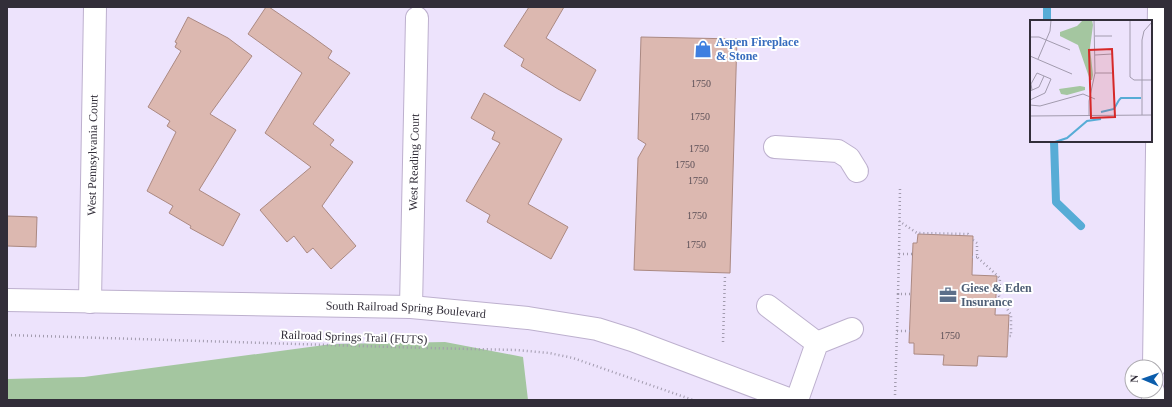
<svg xmlns="http://www.w3.org/2000/svg" width="1172" height="407" font-family="Georgia,serif">
	<rect width="100%" height="100%" fill="#ede3fc"/>
	<path fill="#a4c6a0" d="M445,342L523,357L528,400H7V379L84,377L332,344Z"/>
	<g fill="none" stroke-linecap="round" stroke-linejoin="round">
		<path stroke="#57acd6" stroke-width="8" d="M1047,7V21
			M1054,141L1056,202L1081,226"/>
	</g>
	<path fill="#dcb8b0" stroke="#ab8982" d="M266,7H269L310,35L332,51L328,58L350,73L313,124L334,140L330,145L353,162L322,206L356,246L331,269L313,248L307,253L294,236L287,242L260,210L311,167L265,133L302,73L248,34Z
		M529,7H564L546,38L596,70L580,101L558,89L521,66L524,59L504,46Z
		M188,17L228,38L252,56L210,114L236,130L199,190L240,214L223,246L190,228L191,226L169,213L173,206L147,191L176,132L167,126L170,121L148,107L181,51L175,47L177,43L175,42Z
		M641,37L737,39L730,273L634,270L638,158L646,144L638,139Z
		M484,93L562,139L528,204L568,227L551,259L487,222L490,215L466,201L500,143L492,139L495,132L471,118Z
		M7,216L37,217L36,247L7,246Z
		M918,234L973,236L972,275L997,276L995,315H1009L1007,357L978,356L977,366L943,365L944,355L914,354V343H909L913,243H917Z"/>
	<g fill="none" stroke-linecap="round" stroke-linejoin="round">
		<g stroke="#bdb0ce" stroke-width="24">
			<g id="minor">
				<path d="M775,147L838,151L849,158L857,171"/>
				<path id="s1" d="M7,300L411,307L528,318L597,329L632,340L791,400"/>
				<path id="s2" d="M90,302L95,7"/>
				<path d="M768,306L817,343"/>
				<path id="s3" d="M411,307L417,18"/>
				<path d="M797,400L817,343L852,329"/>
			</g>
		</g>
		<g stroke="#bdb0ce" stroke-width="24">
			<path id="major" d="M1154,367L1159,7
				M1153,400V391"/>
		</g>
		<path stroke="#a29bae" stroke-width="2.5" stroke-dasharray="1 3" stroke-linecap="butt" d="M899,221L917,233L968,234L969,235
			M973,240L977,243V257L1000,278L999,296L1011,315V336H1008
			M899,254L900,188
			M972,257H977
			M898,294L899,254H912
			M897,331L898,294H911
			M7,335L427,348L517,350L549,353L573,358L693,400
			M723,342L725,275
			M895,395L897,331H910"/>
		<use href="#minor" stroke="#fff" stroke-width="22"/>
		<use href="#major" stroke="#fff" stroke-width="22"/>
	</g>
	<defs>
		<g id="shop-bare" transform="scale(1.38)"><path d="M-5-2.5h2.3a2.7 3.5 0 0 1 5.4 0H5L5.5 6h-11ZM-1.5-2.5h3a1.5 2.3 0 0 0-3 0Z" fill="#3f7fe0" stroke="#fff" stroke-width="2.5" paint-order="stroke"/></g>
		<g id="office-bare" transform="scale(1.38)"><path d="M-6-3h4V-5.5h4V-3h4V5H-6ZM-1-4.5V-3h2v-1.5ZM-6 0V1H6V0Z" fill="#5c6f8a" stroke="#fff" stroke-width="2.5" paint-order="stroke"/></g>
	</defs>
	<g fill-rule="evenodd">
		<use href="#shop-bare" x="703" y="49"/>
		<use href="#office-bare" x="948" y="295"/>
	</g>
	<g text-anchor="middle" stroke-width="4" stroke-linejoin="round" paint-order="stroke">
		<g font-size="10" fill="#5c5057">
			<text x="701" y="87">1750</text>
			<text x="700" y="120">1750</text>
			<text x="699" y="152">1750</text>
			<text x="685" y="168">1750</text>
			<text x="698" y="184">1750</text>
			<text x="697" y="219">1750</text>
			<text x="696" y="248">1750</text>
			<text x="950" y="339">1750</text>
		</g>
		<g font-size="12" font-weight="bold" fill="#366cbe" stroke="#fff" text-anchor="start">
			<text x="716" y="46">Aspen Fireplace<tspan x="716" dy="14">&amp; Stone</tspan></text>
		</g>
		<g font-size="12" fill="#322e39" stroke="#fff">
			<text dy="4" stroke="none"><textPath href="#s2" startOffset="147">West Pennsylvania Court</textPath></text>
			<text dy="4" stroke="none"><textPath href="#s3" startOffset="145">West Reading Court</textPath></text>
			<text dy="4" stroke="none"><textPath href="#s1" startOffset="399">South Railroad Spring Boulevard</textPath></text>
			<text transform="translate(354 337) rotate(2)" y="4">Railroad Springs Trail (FUTS)</text>
		</g>
		<g font-size="12" font-weight="bold" fill="#4e5e75" stroke="#fff" text-anchor="start">
			<text x="961" y="292">Giese &amp; Eden<tspan x="961" dy="14">Insurance</tspan></text>
		</g>
	</g>
	<g transform="translate(1030 20)">
		<rect width="122" height="122" fill="#ede3fc"/>
		<path d="M53,0H62L63,5L60,28L63,55L62,60H60L48,25L30,16V12L47,6ZM50,66L55,67V70L37,75L31,74L29,69Z" fill="#a4c6a0"/>
		<path fill="none" stroke="#57acd6" stroke-width="2" d="M89,80L91,78H111M71,92L84,89L89,80M25,122L37,118L57,101L71,99"/>
		<path fill="none" stroke="#a29bae" stroke-width="1" d="M100,0V57L104,60H122M65,16H82M0,17H9L40,30M65,35L82,34M0,36L42,54M8,39L20,11L21,0M65,53H82M0,71L9,67L14,56M0,80L15,73L21,59L7,53L1,64L2,70M0,85L10,86L53,74L65,79M112,95V20L114,11L122,2M0,96L122,95M59,96V81L65,53L64,0"/>
		<path fill="#d62828" fill-opacity="0.15" stroke="#d62828" stroke-width="2" d="M82,29L85,97L61,98L59,30Z"/>
		<rect width="122" height="122" fill="none" stroke="#322e39" stroke-width="2"/>
	</g>
	<rect width="1172" height="407" fill="none" stroke="#322e39" stroke-width="16"/>
	<g transform="translate(1144 379) rotate(272)"><circle r="19" fill="#ffffff" stroke="#adabb0"/>
	<path d="M0-3L7 15L0 10L-7 15Z" fill="#0b5dac"/>
	<text y="-6" font-size="11" font-weight="bold" text-anchor="middle" fill="#322e39">N</text>
	</g>
</svg>
